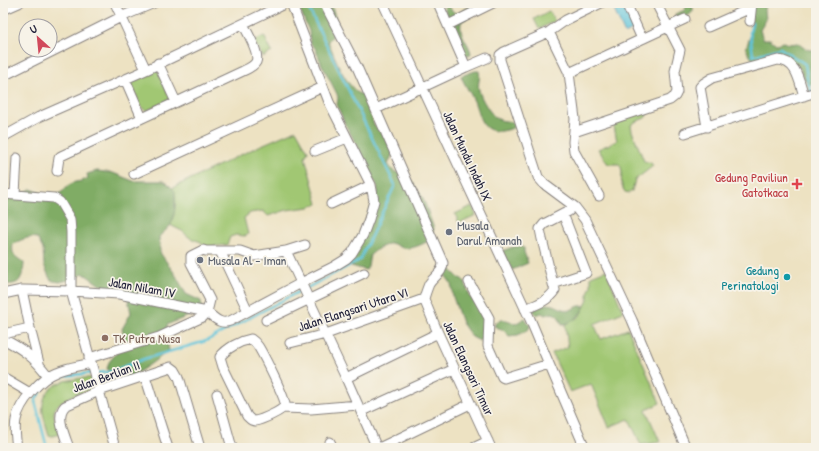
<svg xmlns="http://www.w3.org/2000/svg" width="819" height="451" font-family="'Patrick Hand',sans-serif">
	<rect width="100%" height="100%" fill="#f7f3e8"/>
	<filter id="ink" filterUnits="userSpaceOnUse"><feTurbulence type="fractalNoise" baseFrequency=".025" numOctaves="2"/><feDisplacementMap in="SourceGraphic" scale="8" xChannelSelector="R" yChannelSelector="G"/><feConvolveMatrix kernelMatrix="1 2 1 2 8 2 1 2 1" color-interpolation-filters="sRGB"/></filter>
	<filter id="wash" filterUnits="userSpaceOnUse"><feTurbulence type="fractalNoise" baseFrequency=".012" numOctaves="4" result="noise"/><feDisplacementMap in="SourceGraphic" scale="16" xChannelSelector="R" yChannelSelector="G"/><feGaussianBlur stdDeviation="0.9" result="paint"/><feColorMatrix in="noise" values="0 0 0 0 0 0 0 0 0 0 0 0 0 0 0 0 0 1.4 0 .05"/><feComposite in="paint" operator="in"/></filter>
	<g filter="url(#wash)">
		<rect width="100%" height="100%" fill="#ede2c2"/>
		<path fill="#a1c773" stroke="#627457" d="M549,11L555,21L539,29L534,19Z
			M264,36L272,52L263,57L254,41Z
			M157,69L170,99L146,111L140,106L131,82Z
			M646,111L647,115L645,118L635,122L631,125L632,131L644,161L651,163L653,166L635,180L632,191L629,193L625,192C617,181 626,173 619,164H608L598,149L617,141L613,122Z
			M296,130L308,151L305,157L318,204L309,207L287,210L268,216L263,211L250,213L244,218L248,234L245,236L236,235L230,237L227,245L205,247L201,242L190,238L182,231L170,225C174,215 179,197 172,188L257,147Z
			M472,206L476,215L459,223L455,214Z
			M606,270L623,312L594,324L601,339L628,329L660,403L646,410L660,442L641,445L629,419L609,427L591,384L570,392L552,353L568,347L565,324L579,317L588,300V293L591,286V276Z
			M86,378H92V388C82,393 55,399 54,413C54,420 58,428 60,434L52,436L49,435C47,428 44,420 43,413C40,385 64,379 86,378Z"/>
		<path fill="#80ac65" stroke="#516750" d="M297,3H330C336,17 341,29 328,41C336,60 343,81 359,94L363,93L367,95L369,110L374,125L380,130L394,151L388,164C393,173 397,173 407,174L423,198L434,229L430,240C423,244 411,250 403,248C399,247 395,244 391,243L379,248L370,255L368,266L366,270L347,265L346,262L376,196L378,193L377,185L361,159L358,147L345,124L337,105L338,98L337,94L322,65L315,48L310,43L309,31Z
			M475,3H489L461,22C459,36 468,41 471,53L469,56L465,55L461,45L460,37L447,18L444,6L446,5C451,7 452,13 458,14Z
			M685,3H692L693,11C690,16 683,18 677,18L675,14L685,10L686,6Z
			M752,3H767L765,9L766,20L760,30L763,39H770L776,44L783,42L789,44L798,43C803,48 809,52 816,49V84L812,85L808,84L805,80L800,69L794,64L778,55L768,56L757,61L753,60L748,53L746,48L750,37Z
			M475,71H479C481,78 477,83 479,90C480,97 491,116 498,119C503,122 508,120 514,123V127C510,130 506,130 502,131C480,133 480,116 474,101C470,92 464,84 461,76Z
			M97,171L113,173L133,181H163L167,183L175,191C175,202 176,216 170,226C167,230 162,233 159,237L160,251L161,254L175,274L186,294L201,301L202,308C193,316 179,319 167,325L166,338L169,350C162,356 134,377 127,377C119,378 112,375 107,369L109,362L119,350L123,333L122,329L131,313L128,299L119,289L100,285L83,273L78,278L60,282L53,281L50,279L44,265L43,249L37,238C28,236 21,240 13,244C11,257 16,256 24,263C24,268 22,281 16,283C12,285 7,284 3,284V197L13,199L31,189C43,193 51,201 63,191C65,188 69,184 73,183C78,181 82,182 88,178L87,174Z
			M521,246L524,248V252L528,263L512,270L502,251L513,247Z
			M448,270H451L459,278L462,279L465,282L470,297L478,304L486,322V335L480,341L472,337L462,323L453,297L451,283L445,275Z
			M545,304C555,304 559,308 568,311L579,306H585C580,315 573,324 562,324L558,316L553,313L545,315L542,313L536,315L533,310Z
			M525,318L530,326L528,330L518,335L509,336L503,330L494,326C499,317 508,319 515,324Z"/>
		<path fill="#5fc5dc" stroke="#40748c" d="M624,3L636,28L625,34L613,8Z"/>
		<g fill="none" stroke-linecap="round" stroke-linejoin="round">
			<path stroke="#5fc5dc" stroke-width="2.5" d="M306,3L395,185L360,260L307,288
				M752,23L750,32L753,56L780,48L805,64L808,83L816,105
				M97,373L110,372L144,359L206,341L302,290
				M48,382L55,377L92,373
				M44,385L35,401L47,448"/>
		</g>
	</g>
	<g filter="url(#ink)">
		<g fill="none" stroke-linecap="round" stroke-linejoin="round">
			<g stroke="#88827e" stroke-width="11">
				<path id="street" d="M115,3L146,70
					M324,3L357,67L443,263C443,273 434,276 429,284C427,289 425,294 424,299
					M383,3L530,319L549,364
					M601,3L566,20L549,32L504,52L500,55V60L538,177L544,184L575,207L585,220L632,320L686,448
					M626,3L642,39
					M3,10L19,3
					M750,21L752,3
					M448,25L493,3
					M708,27L751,8
					M549,32L569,73L575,119L573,142L574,151L599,196
					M158,63L176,102
					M466,67L487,58
					M569,73L685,19
					M3,76L121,17L154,3
					M125,79L142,118
					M376,109L466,67L438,3
					M707,127L700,87L704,83L712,78L778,60C797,61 799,81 804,96
					M574,132L670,100L675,96L677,92L675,71L680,50L656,3
					M685,133L816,92
					M3,137L39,117L146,70L282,5V3
					M315,151L347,138
					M57,171L59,158L61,156L243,71C247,69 253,67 256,62C260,53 247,32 243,24
					M134,174L323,87
					M3,194L54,198L60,202L70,219L71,232V291L115,448
					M15,194L17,158
					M331,204L371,185
					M220,251L248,311
					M286,251L346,378L377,448
					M469,282L489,318L488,346L502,377L504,378L549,364L585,448
					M553,284L542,239L540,229L544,224L569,211
					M22,290L30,328L39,363
					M3,294L22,290L71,291L119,294L207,312C215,318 220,325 230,321L301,283L333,267L346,259L352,253L363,235L369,219L374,201L371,185L329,102L291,3
					M424,299L438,333L491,448
					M525,309C536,305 548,301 555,290L553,284L586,273L563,214
					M266,320L364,273
					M3,334L30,328
					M3,339C23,349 35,358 48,376
					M251,339C254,341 256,343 258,346C263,354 286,399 285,405C283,411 261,420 255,421C251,421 250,419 247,416L223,367L220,357C227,348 240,341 251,339Z
					M290,343L326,334L424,299
					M89,358L159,337L203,317L207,312L210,300L191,263V256L203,250L206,251H240L254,256L286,251L305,245
					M145,376L168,448
					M3,377L30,393
					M346,378L438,333
					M217,394L232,448
					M284,408L311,409L358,405
					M362,411L454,369
					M330,442L333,448
					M17,448C16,439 14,429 16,420C19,402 41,378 57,372C68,367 80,366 91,363
					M69,448C65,436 55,416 65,406L99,391L171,367L175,370L179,377L200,448
					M379,448L470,404
					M473,448L488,441"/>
			</g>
			<use href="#street" stroke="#fff" stroke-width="9"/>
		</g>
	</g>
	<path fill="#e0444e" stroke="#f7f3e8" stroke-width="1.5" d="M795 178h4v4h4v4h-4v4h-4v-4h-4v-4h4z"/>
	<g fill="#6b7280" stroke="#f7f3e8" stroke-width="1.5">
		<circle cx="449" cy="232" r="4"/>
		<circle cx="200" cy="260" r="4"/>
	</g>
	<circle fill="#0f9aa8" stroke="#f7f3e8" stroke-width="1.5" cx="787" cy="277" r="4"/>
	<circle fill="#8d6e63" stroke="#f7f3e8" stroke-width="1.5" cx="105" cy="338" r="4"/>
	<g text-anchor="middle" stroke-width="3.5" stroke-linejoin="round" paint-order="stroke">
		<g font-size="13" fill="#22223b" stroke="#f7f3e8">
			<text transform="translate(468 156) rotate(65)" y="5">Jalan Mundu Indah IX</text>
			<text transform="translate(142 287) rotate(10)" y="5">Jalan Nilam IV</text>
			<text transform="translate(353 309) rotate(-18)" y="5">Jalan Elangsari Utara VI</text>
			<text transform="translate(469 368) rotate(65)" y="5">Jalan Elangsari Timur</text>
			<text transform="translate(106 376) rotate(-20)" y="5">Jalan Berlian II</text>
		</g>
		<g font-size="13" fill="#be3a42" stroke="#f7f3e8" text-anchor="end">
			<text x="788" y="182">Gedung Paviliun<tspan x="788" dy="15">Gatotkaca</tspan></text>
		</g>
		<g font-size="13" fill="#5b616d" stroke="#f7f3e8" text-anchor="start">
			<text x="457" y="230">Musala<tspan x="457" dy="15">Darul Amanah</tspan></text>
			<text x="208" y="265">Musala Al - Iman</text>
		</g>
		<g font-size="13" fill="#0d838f" stroke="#f7f3e8" text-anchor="end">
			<text x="779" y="275">Gedung<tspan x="779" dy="15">Perinatologi</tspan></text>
		</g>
		<g font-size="13" fill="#785e54" stroke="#f7f3e8" text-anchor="start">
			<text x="113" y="343">TK Putra Nusa</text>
		</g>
	</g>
	<rect width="819" height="451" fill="none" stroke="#f7f3e8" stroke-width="16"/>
	<g transform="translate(38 38) rotate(333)"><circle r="19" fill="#f7f3e8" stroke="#a29fa3"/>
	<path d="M0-3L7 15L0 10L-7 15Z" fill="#d1495b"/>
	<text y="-6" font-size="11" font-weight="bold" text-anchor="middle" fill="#22223b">U</text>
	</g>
</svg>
